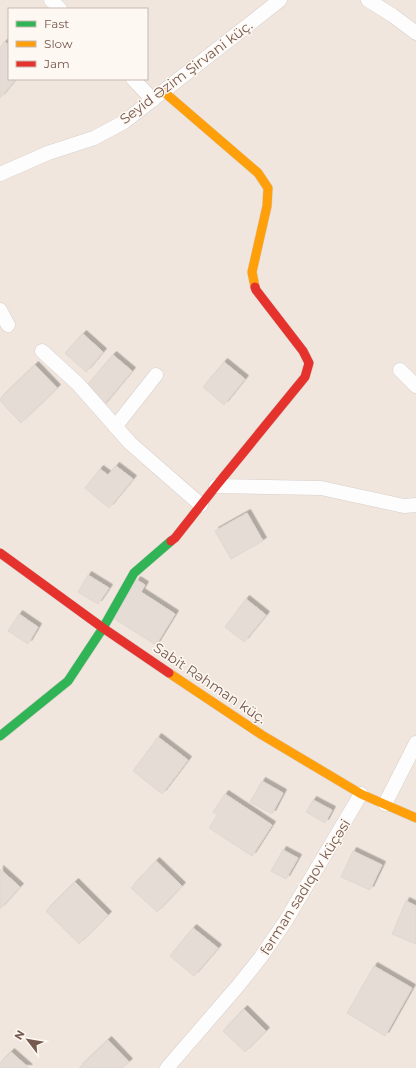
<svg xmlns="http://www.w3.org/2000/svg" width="416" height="1068" font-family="Montserrat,sans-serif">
	<defs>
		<filter id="shadow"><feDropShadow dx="3.5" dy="-3.5" stdDeviation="0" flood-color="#0004"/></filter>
	</defs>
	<rect width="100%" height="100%" fill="#f8f4ef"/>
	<path fill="#f0e6dd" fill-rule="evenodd" d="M0,0H416V1068H0ZM9,9H147V79H9Z"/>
	<path fill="#e5dcd6" stroke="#e1d7d1" filter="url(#shadow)" d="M5,42L9,45V79H16L0,98V47Z
		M83,334L103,352L86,372L65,353Z
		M113,355L132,371L102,407L83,390Z
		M224,362L245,379L224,405L203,387Z
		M35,365L57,388L21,423L0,401V399Z
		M116,466L133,479L109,508L85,488L100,469L108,475Z
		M247,513L263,541L231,559L215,531Z
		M88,575L109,588L98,604L78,592Z
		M137,580L145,585L141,592L175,614L156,645L113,618Z
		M246,599L266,615L244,642L225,627Z
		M19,614L38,627L28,644L8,631Z
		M158,737L188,760L162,794L133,771Z
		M262,781L283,793L272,814L250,802Z
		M225,794L272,825L252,856L209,828L217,815L213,812Z
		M313,800L332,810L325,823L306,812Z
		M283,850L298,858L286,879L271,871Z
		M353,851L382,865L370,890L341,877Z
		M156,861L182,886L157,912L131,888Z
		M0,869L20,887L0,909Z
		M75,882L108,915L79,944L46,911Z
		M406,901L416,906V944L392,934Z
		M193,928L218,948L194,976L170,956Z
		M374,966L412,988L385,1036L347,1013Z
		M244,1009L266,1031L245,1052L223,1031Z
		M108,1040L129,1062L122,1068H79Z
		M11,1052L29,1068H0V1063Z"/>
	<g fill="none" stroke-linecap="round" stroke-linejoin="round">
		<g stroke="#d7cfcb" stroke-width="15">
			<path id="street" d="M51,0L60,9
				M368,0L392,15L416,33
				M133,79L153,100
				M0,174L48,153L94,138L124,122L280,0
				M0,310L8,325
				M42,351L78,384L130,443L201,505
				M400,370L416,386
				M115,427L156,375
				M216,486L321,488L404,506L416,505
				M385,804L416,743
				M167,1068L237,987L261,957L285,922L361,794"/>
		</g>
		<g stroke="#d8cfcb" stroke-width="10">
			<path id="fast" d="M0,736L68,681L103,628L134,573L171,541"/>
		</g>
		<g stroke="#d8cfcb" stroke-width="10">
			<path id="slow" d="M164,92L258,173L268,188L267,206L252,272L255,287
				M169,673L262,735L361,794L416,818"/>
		</g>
		<g stroke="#d8cfcb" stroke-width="10">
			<path id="jam" d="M171,541L175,538L216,486L305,377L309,363L303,351L256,290L255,287
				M0,553L103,628L169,673"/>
		</g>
		<use href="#street" stroke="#fefdfd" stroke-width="14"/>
		<use href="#fast" stroke="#30b455" stroke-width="9"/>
		<use href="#slow" stroke="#ff9f0a" stroke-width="9"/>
		<use href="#jam" stroke="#e5322d" stroke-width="9"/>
	</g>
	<g text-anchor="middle" stroke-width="3" stroke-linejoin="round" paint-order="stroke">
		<g font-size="14" fill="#76594f" stroke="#fef8f2">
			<text transform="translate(186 72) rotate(-37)" y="5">Seyid Əzim Şirvani küç.</text>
			<text transform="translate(210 683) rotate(34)" y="5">Sabit Rəhman küç.</text>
			<text transform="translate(305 887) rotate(-58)" y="5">fərman sadıqov küçəsi</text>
		</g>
	</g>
	<rect x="8" y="8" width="140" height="72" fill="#fef8f2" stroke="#c8b8b1"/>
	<rect x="16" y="21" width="20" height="6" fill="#30b455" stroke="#c8b8b1"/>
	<text x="44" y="28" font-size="12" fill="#76594f">Fast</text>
	<rect x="16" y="41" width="20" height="6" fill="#ff9f0a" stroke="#c8b8b1"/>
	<text x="44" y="48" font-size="12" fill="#76594f">Slow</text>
	<rect x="16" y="61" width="20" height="6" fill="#e5322d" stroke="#c8b8b1"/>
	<text x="44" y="68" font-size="12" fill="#76594f">Jam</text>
	<g transform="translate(28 1040) rotate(301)" stroke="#fef8f2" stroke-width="3" paint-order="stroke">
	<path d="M0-3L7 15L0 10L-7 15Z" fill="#76594f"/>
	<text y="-6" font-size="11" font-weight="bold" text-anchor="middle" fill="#76594f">N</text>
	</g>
</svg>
